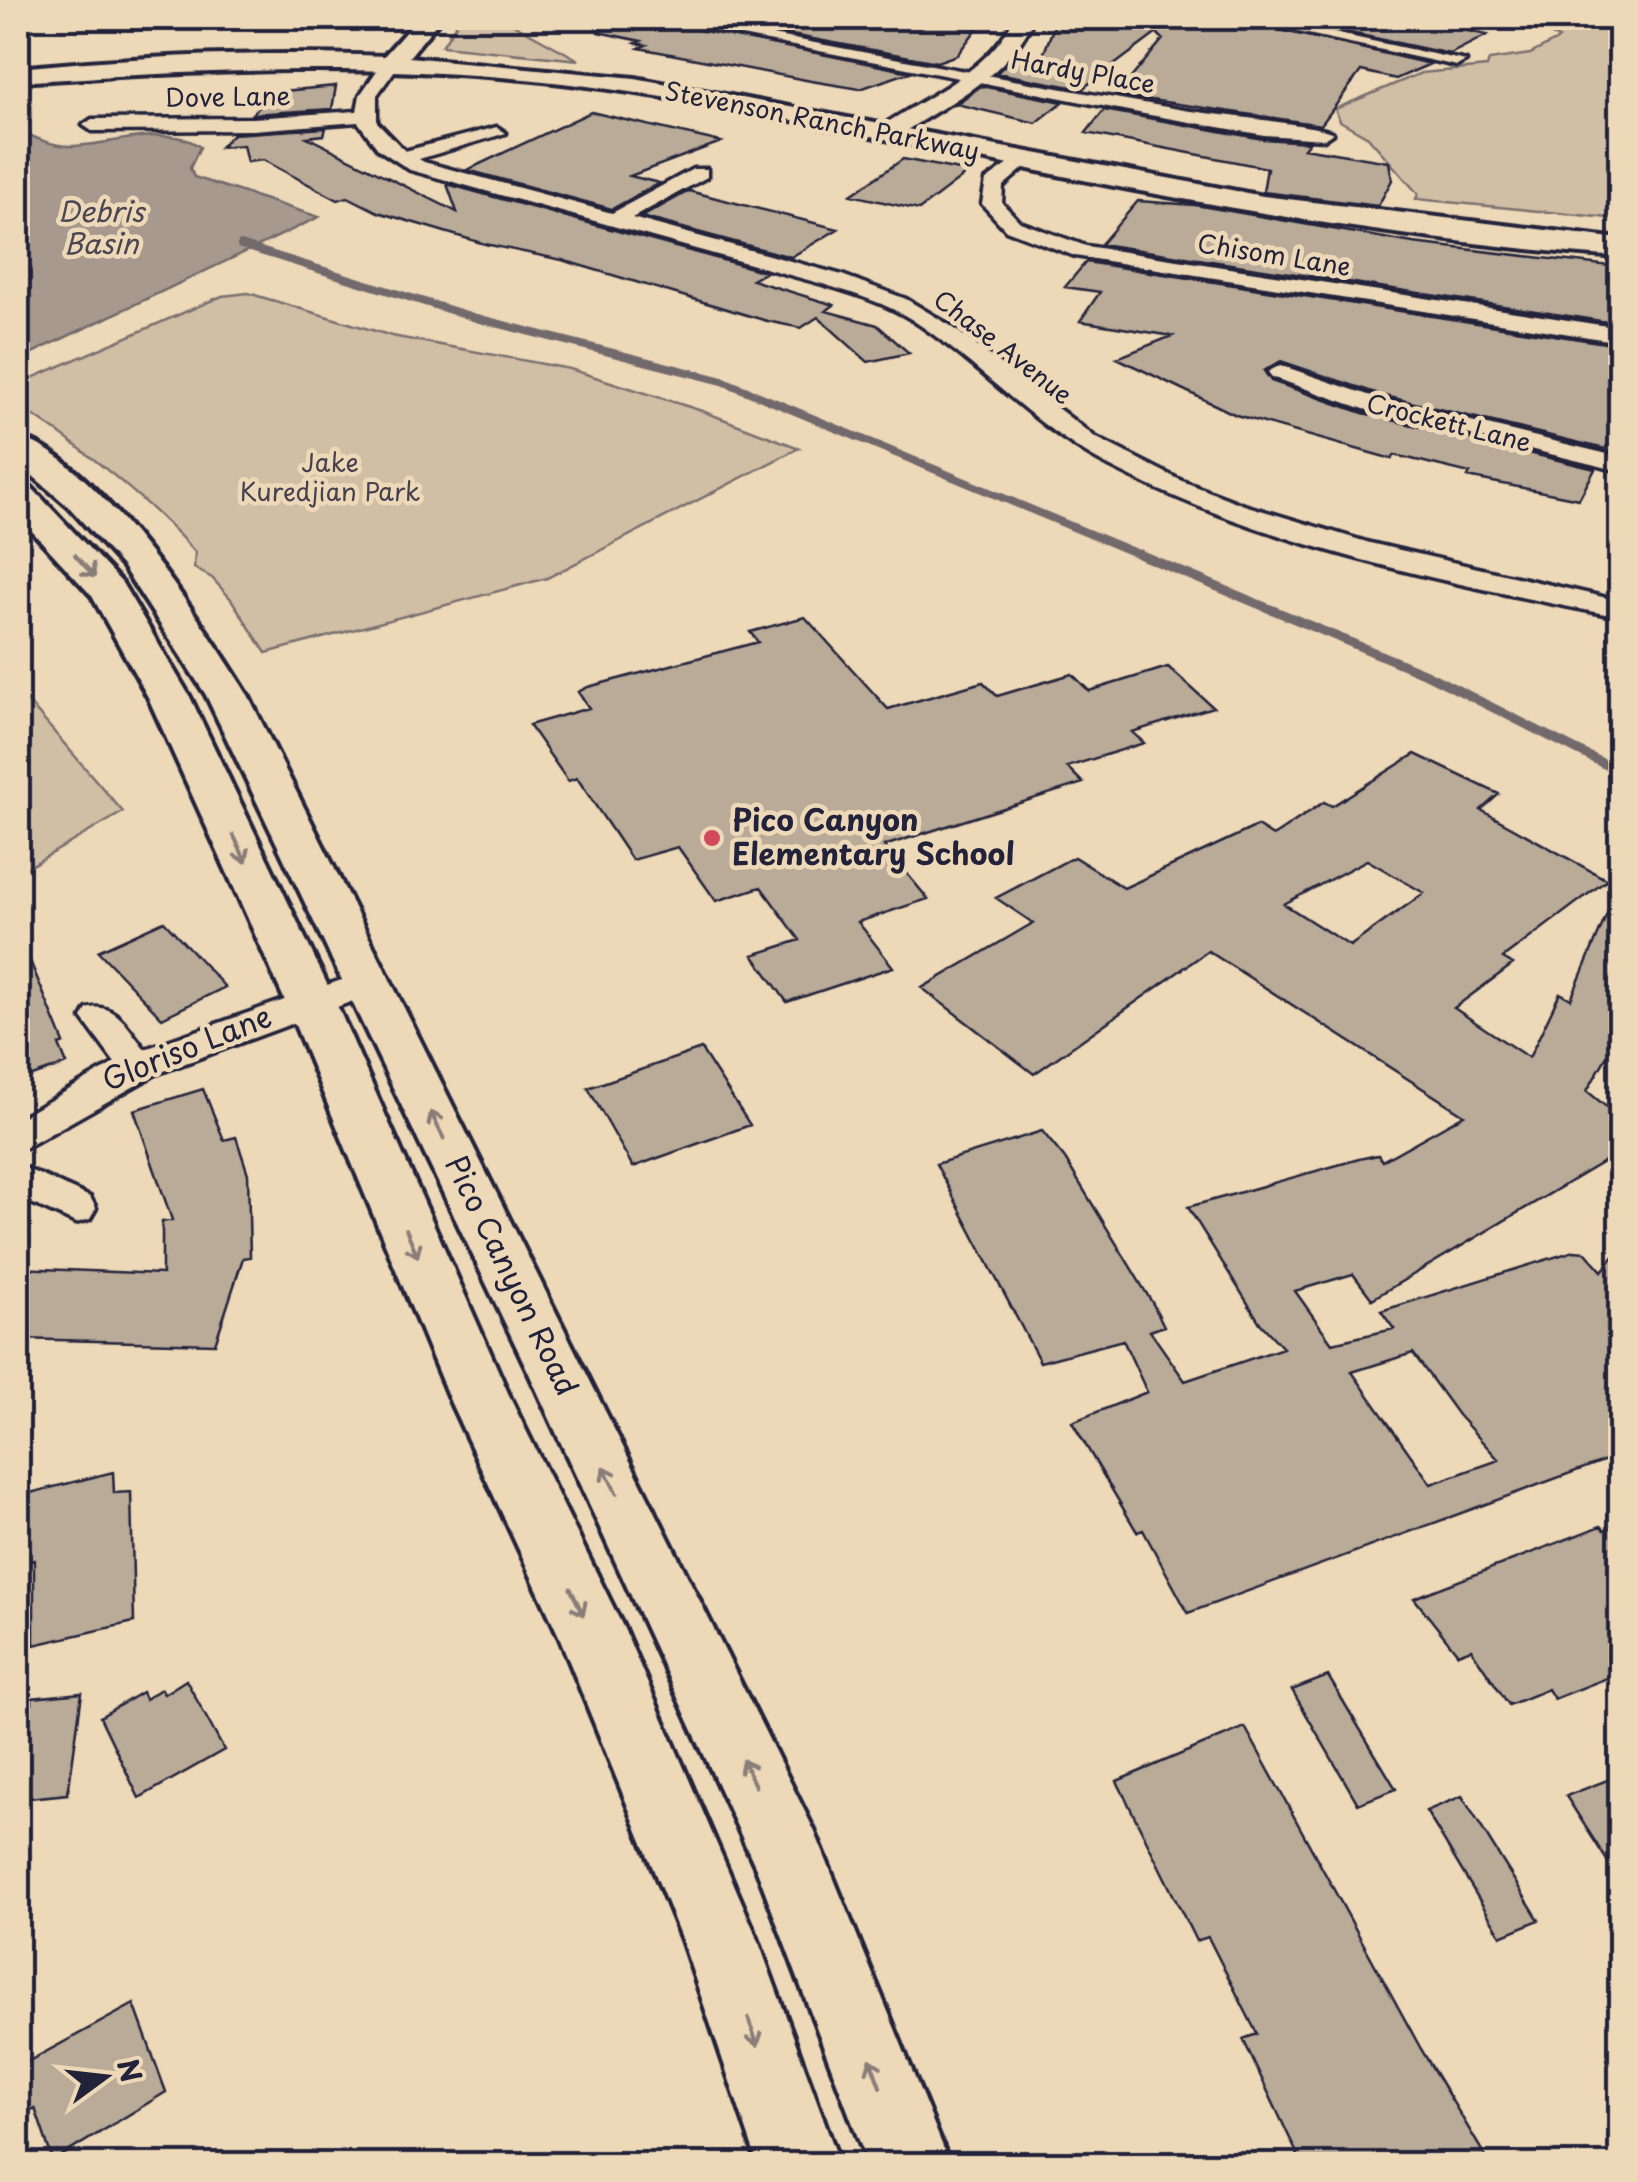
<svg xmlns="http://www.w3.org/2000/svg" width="1638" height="2182" font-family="'Playpen Sans',sans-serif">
	<rect width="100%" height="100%" fill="#edd8b7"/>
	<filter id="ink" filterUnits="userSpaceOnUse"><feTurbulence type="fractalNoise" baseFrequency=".01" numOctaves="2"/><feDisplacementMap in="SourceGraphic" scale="20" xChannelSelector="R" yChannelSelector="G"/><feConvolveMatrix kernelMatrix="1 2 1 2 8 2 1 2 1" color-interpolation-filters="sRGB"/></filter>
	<g filter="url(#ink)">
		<path fill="#d0bea5" stroke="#797070" stroke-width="2.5" d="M460,18H502L579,60L442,46Z
			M1499,18H1620V219L1416,199L1418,194L1368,137L1340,121L1335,109L1421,73L1487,67L1489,60L1530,54L1559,39L1541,29L1497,30Z
			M248,293L392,336L570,369L702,411L799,448L547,578L266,653L231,599L212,578L194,568L195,552C142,494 83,448 18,405V384L222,296Z
			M18,690L123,812L18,873Z"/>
		<path fill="#a7998d" stroke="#72696c" stroke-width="2.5" d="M18,130C35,138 50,145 69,146C107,147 168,122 200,147L190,168L194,177L319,217L26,356L18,351Z"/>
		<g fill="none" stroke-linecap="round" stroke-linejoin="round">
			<path stroke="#72696c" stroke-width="8" d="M241,245L476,318L723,381L1145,557"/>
			<path stroke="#72696c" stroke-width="9" d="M1139,554L1428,675L1620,772"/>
		</g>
		<path fill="#baab98" stroke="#22223b" stroke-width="2.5" fill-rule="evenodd" d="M600,18H645L910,72L860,89L811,81L639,48L646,45L636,43L641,41L598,32Z
			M699,18H985L957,55L937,62Z
			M1057,18H1230L1430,64L1396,79L1361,71L1321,125L1117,95L1163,39L1157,33L1082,89L997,73L1016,53L1042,58Z
			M1280,18H1406L1487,35L1450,54Z
			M336,86L332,109L252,114L273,92Z
			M981,86L1063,102L1036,123L956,104Z
			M1104,110L1263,139L1309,142L1304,148L1389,162L1392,180L1378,206L1263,192L1267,168L1086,133Z
			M591,112L721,142L630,176L659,183L612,209L467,170Z
			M326,128L324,135L307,137L457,212L447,184L766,272L752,280L834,305L826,311L877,325L909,353L868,362L818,317L801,328L767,321L562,260L485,244L378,212L348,197L338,200L263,160L247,162L243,145L220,147L233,134Z
			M903,159L969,172L919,210L851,195Z
			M689,191L838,229L791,257L642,217Z
			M1138,201L1195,205L1413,243L1620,267V310L1612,309L1614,323L1101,244Z
			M1086,262L1618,345L1620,434L1614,433L1605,449L1381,395L1281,361L1264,371L1271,381L1363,413L1595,469L1579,499L1468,477L1470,473L1395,455L1392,459L1236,415L1117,358L1172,336L1080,321L1100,292L1065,287Z
			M805,617L888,709L983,682L997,696L1072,674L1089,691L1168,667L1213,707L1132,732L1144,743L1067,767L1083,783L884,846L928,899L858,922L893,967L787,1002L753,955L800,940L761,887L716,901L678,847L632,860L577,778L568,781L529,725L589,708L578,692L588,687L758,642L750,632Z
			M1415,754L1499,794L1481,810L1607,880L1503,958L1513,964L1454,1008L1529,1058L1560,993L1571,999L1620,883V1052L1611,1049L1587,1091L1620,1118V1152L1372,1299L1353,1274L1295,1291L1332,1343L1394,1329L1381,1311L1574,1251L1585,1252L1602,1271L1620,1249V1455L1188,1613L1143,1530L1137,1532L1072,1422L1147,1392L1123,1340L1040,1362L936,1164L1042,1131L1065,1159L1153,1304L1164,1326L1150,1331L1185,1381L1283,1348L1260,1323L1188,1207L1359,1159L1378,1155L1382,1161L1464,1115L1208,951L1034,1074L922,988L1033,923L996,898L1074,857L1124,888L1257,826L1273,836L1324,802L1332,806ZM1367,860L1424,893L1350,946L1284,904ZM1413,1353L1458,1415L1499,1460L1431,1484L1352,1372Z
			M164,921L225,987L162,1018L98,951Z
			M18,932L64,1043L59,1045L67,1064L18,1081Z
			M701,1049L750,1125L633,1167L588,1088Z
			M203,1089L224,1140L236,1137L248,1174L250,1257L243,1258L215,1344L18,1339V1268L162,1274V1222L172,1220L134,1110Z
			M113,1472L114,1493L131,1492L134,1622L34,1645V1560L30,1561L28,1527L18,1530V1496Z
			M1620,1524V1673L1554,1699L1548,1689L1509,1705L1471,1649L1458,1654L1414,1598L1601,1526L1605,1530Z
			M1328,1676L1396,1789L1358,1804L1292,1690Z
			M186,1680L224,1750L139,1798L100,1717L142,1692L145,1699L161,1689L164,1694Z
			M82,1693L68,1794L18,1799V1705L32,1704V1698Z
			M1245,1727L1421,2049L1490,2164H1302L1243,2039L1257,2034L1208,1937L1196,1941L1117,1781Z
			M1620,1775V1881L1566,1796Z
			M1462,1796L1539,1920L1501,1936L1426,1811Z
			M134,2004L166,2092L53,2161L35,2108L18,2118V2067Z"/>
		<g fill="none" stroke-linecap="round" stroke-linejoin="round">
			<g stroke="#22223b" stroke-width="7">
				<path id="minor" d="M649,18H681C848,49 1016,82 1184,110C1207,114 1324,125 1333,133L1324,139L1264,135L1144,114Z
					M1234,18H1264L1466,61L1457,66Z
					M385,59L400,63L377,95V122L405,151L497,127L506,133L419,159L424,162L612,213L693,169H707V177L632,218L842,275L906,299L951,326L1095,437L1182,481L1244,505L1370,543L1620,601V617C1447,583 1263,546 1105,464C1033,426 979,363 911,319C885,303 855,294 826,285L410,170L378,149L358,122L253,130L92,131L83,125L92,119L253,118L357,111L360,95Z
					M1023,154L1033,160L1003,186L1002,203L1020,222L1086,246L1620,328V342L1075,256L1006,230L982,204L986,180Z
					M1280,365L1380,399L1620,457V471L1364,409L1272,377L1268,372Z
					M367,971L380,975L385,983L380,991L156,1074L18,1152V1119L115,1063L82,1018L87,1009C116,1001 128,1029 145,1049Z
					M18,1165L90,1197L96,1208L90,1219L76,1223L18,1197Z"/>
			</g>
			<g stroke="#22223b" stroke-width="7">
				<path id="tertiary" d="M1014,18H1034C1008,78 946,103 895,138H879V128C926,96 989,72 1014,18Z"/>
			</g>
			<g stroke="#22223b" stroke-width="8">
				<path id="secondary" d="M418,18H441L409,57L635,78L1263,196L1620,239V257C1437,244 1254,214 1073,178C903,144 734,103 562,83C380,62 199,70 18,82V68C139,56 262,51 384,56Z
					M18,437C95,456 206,628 248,695L814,1830L950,2164H868L757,1870L527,1369L206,695L123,567L70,508L18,463Z
					M18,484L31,487L122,583L190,697L336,1003L512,1402L625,1631L758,1940L840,2164H758L682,1940L559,1636L451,1403L286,1003L148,697L92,596L18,516Z"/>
			</g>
			<use href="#minor" fill="#edd8b7" fill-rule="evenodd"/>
			<use href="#tertiary" fill="#edd8b7" fill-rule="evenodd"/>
			<use href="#secondary" fill="#edd8b7" fill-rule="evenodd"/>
		</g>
		<defs><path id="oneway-shaft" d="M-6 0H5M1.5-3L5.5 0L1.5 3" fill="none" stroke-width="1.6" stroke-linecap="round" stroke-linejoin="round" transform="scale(2.5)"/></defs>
		<g stroke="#887d79">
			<use href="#oneway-shaft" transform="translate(85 566) rotate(48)"/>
			<use href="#oneway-shaft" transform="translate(240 849) rotate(65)"/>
			<use href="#oneway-shaft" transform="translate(437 1125) rotate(-116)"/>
			<use href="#oneway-shaft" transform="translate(412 1243) rotate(67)"/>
			<use href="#oneway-shaft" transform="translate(610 1480) rotate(-116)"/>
			<use href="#oneway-shaft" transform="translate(577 1602) rotate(64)"/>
			<use href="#oneway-shaft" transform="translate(749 1773) rotate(-115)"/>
			<use href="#oneway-shaft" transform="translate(753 2032) rotate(71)"/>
			<use href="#oneway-shaft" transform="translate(875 2073) rotate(-110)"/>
		</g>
	</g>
	<circle fill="#d1495b" stroke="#edd8b7" stroke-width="4" cx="712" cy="838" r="10"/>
	<g text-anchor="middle" stroke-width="9" stroke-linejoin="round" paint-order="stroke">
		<g font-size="25" fill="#22223b" stroke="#edd8b7">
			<text transform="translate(1083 72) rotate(10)" y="9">Hardy Place</text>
			<text transform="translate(228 97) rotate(-1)" y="9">Dove Lane</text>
			<text transform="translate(822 121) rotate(11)" y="9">Stevenson Ranch Parkway</text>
			<text transform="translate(1274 255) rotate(9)" y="9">Chisom Lane</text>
			<text transform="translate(1003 347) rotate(38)" y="9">Chase Avenue</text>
			<text transform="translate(1449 423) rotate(14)" y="9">Crockett Lane</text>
		</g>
		<g font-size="25" fill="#454150" stroke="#edd8b7">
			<text x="330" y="472">Jake<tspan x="330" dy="29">Kuredjian Park</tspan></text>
		</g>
		<g font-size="28" font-style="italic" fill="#4a4654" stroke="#edd8b7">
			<text x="101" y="222">Debris<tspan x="101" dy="32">Basin</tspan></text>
		</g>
		<g font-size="30" font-weight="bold" fill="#22223b" stroke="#edd8b7" text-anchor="start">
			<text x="732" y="831">Pico Canyon<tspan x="732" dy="34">Elementary School</tspan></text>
		</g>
		<g font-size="30" fill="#22223b" stroke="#edd8b7">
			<text transform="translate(187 1049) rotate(-22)" y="10">Gloriso Lane</text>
			<text transform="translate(511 1276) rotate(64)" y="10">Pico Canyon Road</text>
		</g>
	</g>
	<rect width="1638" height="2182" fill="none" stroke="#edd8b7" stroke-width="60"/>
	<rect x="30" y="30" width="1578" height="2122" fill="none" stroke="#22223b" stroke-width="4" filter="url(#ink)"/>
	<g transform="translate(105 2077) rotate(75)" stroke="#edd8b7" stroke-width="8" paint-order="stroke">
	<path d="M0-8L18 38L0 25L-18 38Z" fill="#22223b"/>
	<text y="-15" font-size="28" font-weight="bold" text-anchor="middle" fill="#22223b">N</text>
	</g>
</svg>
